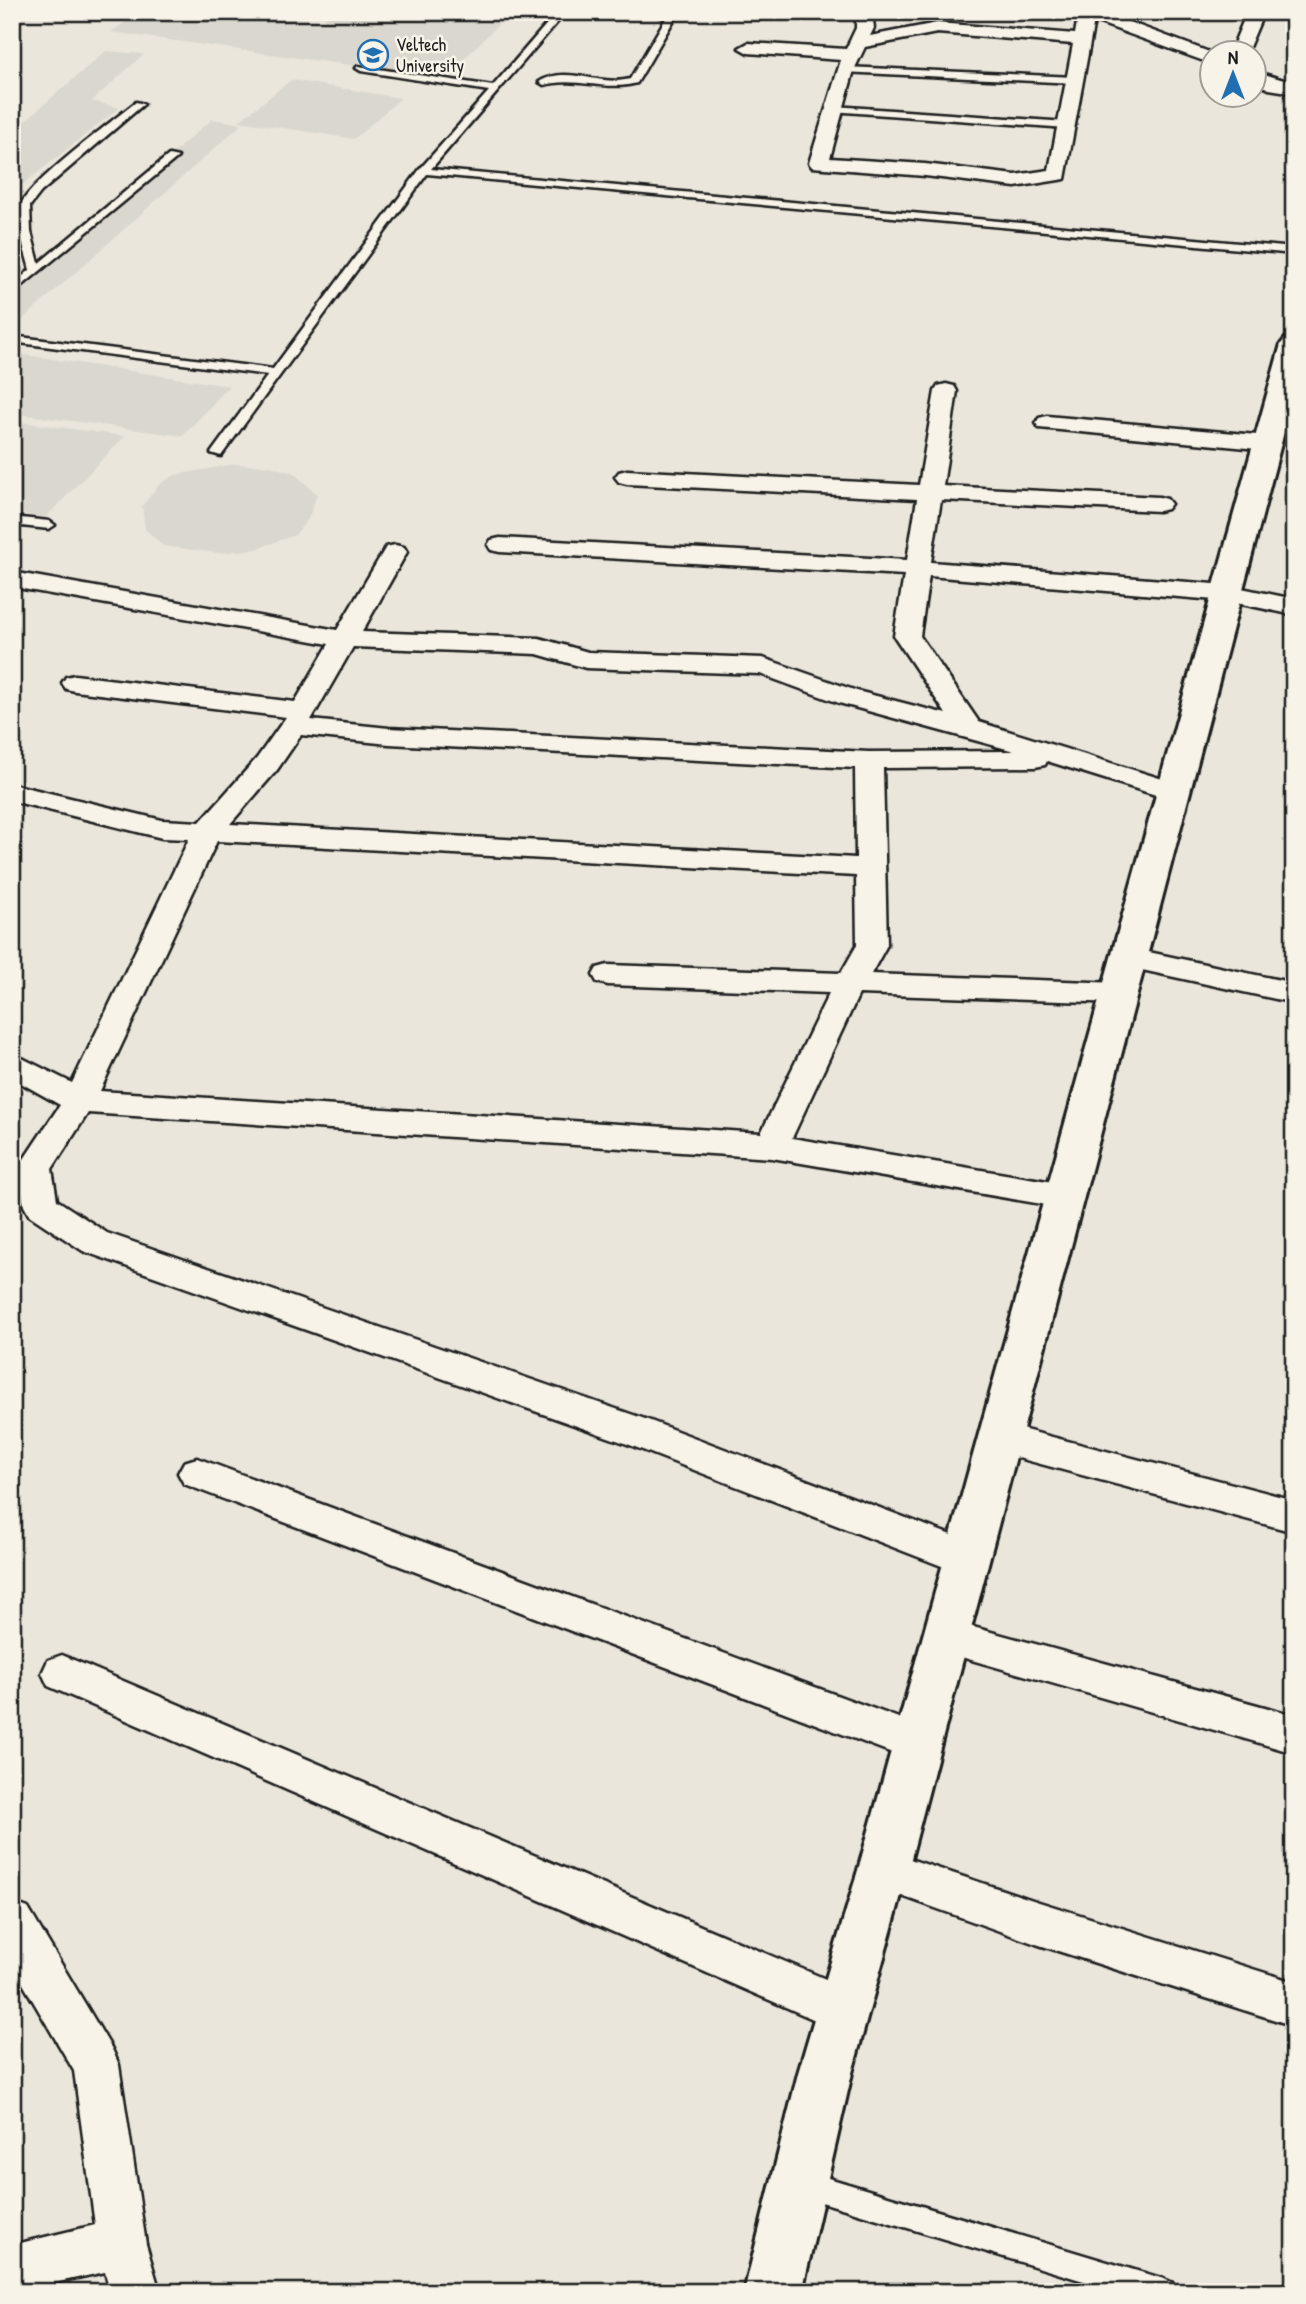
<svg xmlns="http://www.w3.org/2000/svg" width="1306" height="2304" font-family="'Patrick Hand',sans-serif">
	<rect width="100%" height="100%" fill="#eae6dc"/>
	<filter id="ink" filterUnits="userSpaceOnUse"><feTurbulence type="fractalNoise" baseFrequency=".0143" numOctaves="2"/><feDisplacementMap in="SourceGraphic" scale="14" xChannelSelector="R" yChannelSelector="G"/><feConvolveMatrix kernelMatrix="1 2 1 2 8 2 1 2 1" color-interpolation-filters="sRGB"/></filter>
	<g filter="url(#ink)">
		<path fill="#dad7ce" d="M140,12H257L321,21L331,12L510,13L444,78L111,32Z
			M106,51L144,54L92,101L119,108L12,193V132Z
			M291,80L401,98L354,139L239,121Z
			M212,119L242,124L12,329V294Z
			M12,353L229,386L183,436L12,413Z
			M12,422V421L125,436L45,518L12,512Z
			M235,464L269,466L294,473L317,494L308,519L295,535L256,549L218,553L163,546L145,529L142,506L160,484L175,475Z"/>
		<g fill="none" stroke-linecap="round" stroke-linejoin="round">
			<g stroke="#1c1c1c" stroke-width="5">
				<path id="service" d="M557,12H566L431,169L1294,248V254L427,174L221,456L211,453L268,375L12,342V336L273,369L420,169L489,91L361,71L356,68L358,66L493,86Z
					M587,12H616L612,15Z
					M644,12H671L675,18L637,83C606,92 576,76 544,85L539,82C567,64 601,87 630,79L666,18Z
					M845,67L1075,77L1080,80L1075,83L842,72L840,70Z
					M136,102L144,104L41,192L30,206L31,232L39,263L169,155L178,157L12,294V285L30,270C26,252 15,226 20,207C25,186 115,119 136,102Z
					M834,106L1067,122L1072,125L1067,128L831,111V107Z
					M12,517L49,521L55,525L49,529L12,525Z
					M805,2171L1164,2279L1173,2283L1177,2292H1120L805,2197L796,2193L792,2184L796,2175Z"/>
			</g>
			<g stroke="#1c1c1c" stroke-width="5">
				<path id="minor" d="M856,12H872L874,28L870,36L937,23L1075,34L1078,16L1076,12H1102L1212,53V64L1094,21L1065,179L1015,187L925,176L812,167L809,163L841,60L748,53L739,48L748,43L846,49L856,28ZM937,33L1073,44L1049,170L1015,175L925,164L830,158L854,70L865,47Z
					M1247,12H1264L1247,52H1235L1232,48Z
					M1254,71L1294,83V93L1269,89L1254,82Z
					M946,384L954,386L957,391L943,486L1159,497L1167,499L1171,504L1167,509L1159,511L941,500L931,562L1227,585L1294,599V615L1227,601L929,576L920,636L979,722L1185,786L1189,792L1185,798L1175,801L1047,761L1045,765L1035,767L883,768L887,945L871,974L1120,983L1131,986L1135,993L1131,1000L1120,1003L859,994L792,1138L1065,1184L1077,1187L1082,1196L1077,1205L1065,1208L772,1158L88,1113L52,1169L57,1200L107,1233L648,1420L980,1546L986,1558L980,1570L966,1575L952,1570L622,1442L83,1251L29,1215L24,1206L18,1168L60,1105L12,1078V1053L72,1083L189,839L162,838L12,801V784L162,820L200,822L257,758L286,717L75,691L66,689L62,683L66,677L75,675L295,702L329,644L12,587V572L337,630L383,552L386,547L395,545L404,547L407,552L362,632L539,638L588,652L763,658L857,691L946,714L894,636L904,575L500,552L491,550L488,545L491,540L500,538L907,560L917,499L627,484L619,482L615,477L619,472L627,470L919,485L935,391L938,386ZM353,647L537,654L586,668L760,674L839,703L1014,751L869,752L389,728L311,720ZM301,735L389,744L855,768L856,858L230,824L277,770ZM217,841L856,876L857,945L841,973L608,965L597,968L593,975L597,982L608,985L829,993L761,1133L100,1091Z
					M1047,416L1268,436L1276,438L1280,443L1276,448L1268,450L1039,428L1036,423L1039,418Z
					M1130,948L1294,983V1003L1119,965L1115,958L1119,951Z
					M998,1423L1294,1500V1532L985,1449L979,1438L985,1427Z
					M197,1458L931,1730L937,1743L931,1756L916,1762L184,1484L178,1473L184,1462Z
					M944,1619L1294,1715V1753L930,1648L924,1636L930,1624Z
					M62,1655L861,1994L868,2010L861,2026L845,2032L829,2026L48,1686L42,1673L48,1660Z
					M883,1850L1036,1901L1294,1982V2026L1036,1944L868,1884L861,1870L868,1856Z
					M12,1902L28,1908L112,2049L119,2065L146,2244L160,2292H110L105,2272L12,2292V2245L95,2225L74,2071L12,1965Z"/>
			</g>
			<g stroke="#1c1c1c" stroke-width="6">
				<path id="tertiary" d="M1294,337V394L908,1870L852,2073L802,2292H744L798,2073L858,1870L1281,344L1285,339Z"/>
			</g>
			<use href="#service" fill="#f7f3e8" fill-rule="evenodd"/>
			<use href="#minor" fill="#f7f3e8" fill-rule="evenodd"/>
			<use href="#tertiary" fill="#f7f3e8" fill-rule="evenodd"/>
		</g>
	</g>
	<defs>
		<g id="university-ring" transform="scale(1.575)"><circle r="9.5" fill="#f7f3e8" stroke="#1f6fb2" stroke-width="1.5"/><path d="M0-5L7-2L0 1L-7-2ZM-4 1L0 2.5L4 1V4Q0 6-4 4Z" fill="#1f6fb2"/></g>
	</defs>
	<g fill-rule="evenodd">
		<use href="#university-ring" x="373" y="55"/>
	</g>
	<g text-anchor="middle" stroke-width="5" stroke-linejoin="round" paint-order="stroke">
		<g font-size="18" fill="#1c1c1c" stroke="#f7f3e8" text-anchor="start">
			<text x="396" y="51">Veltech<tspan x="396" dy="21">University</tspan></text>
		</g>
	</g>
	<rect width="1306" height="2304" fill="none" stroke="#f7f3e8" stroke-width="42"/>
	<rect x="21" y="21" width="1264" height="2262" fill="none" stroke="#1c1c1c" stroke-width="2.5" filter="url(#ink)"/>
	<g transform="translate(1233 74)"><circle r="33" fill="#f7f3e8" stroke="#9f9d96" stroke-width="2"/>
	<path d="M0-5L12 26L0 18L-12 26Z" fill="#1f6fb2"/>
	<text y="-10" font-size="19" font-weight="bold" text-anchor="middle" fill="#1c1c1c">N</text>
	</g>
</svg>
